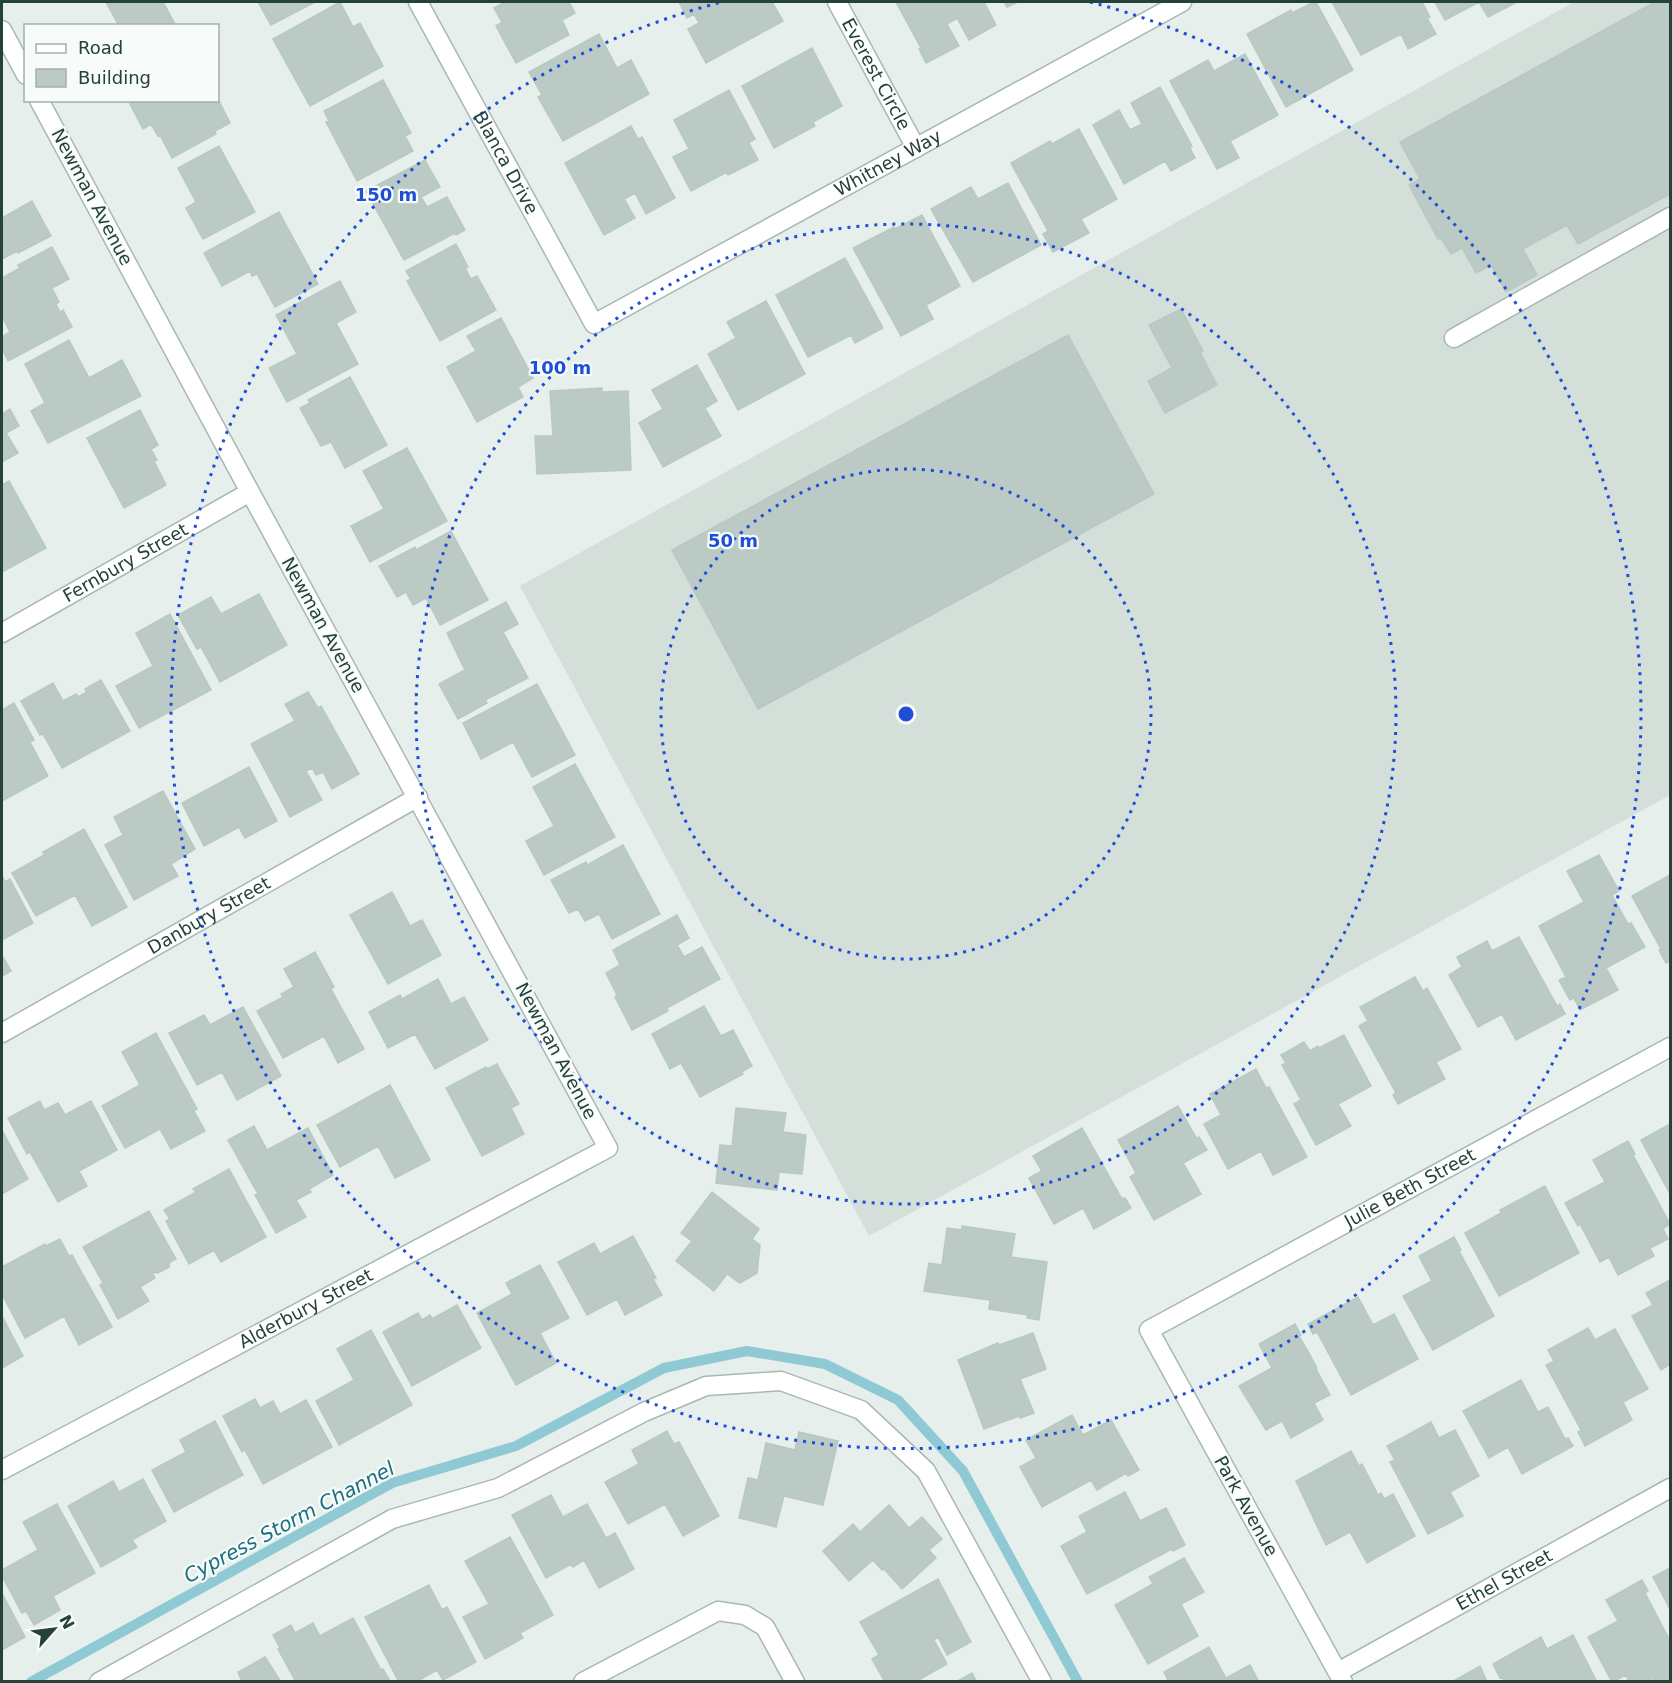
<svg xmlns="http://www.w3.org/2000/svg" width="1672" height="1683" font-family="'DejaVu Sans',sans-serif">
	<rect width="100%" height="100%" fill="#e6efeb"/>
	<path fill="#d4dfda" d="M1574,2H1670V795L869,1236L520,586Z"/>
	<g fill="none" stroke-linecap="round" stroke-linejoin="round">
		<path stroke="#8ec9d4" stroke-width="10" d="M31,1682L392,1483L516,1446L664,1368L747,1351L825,1364L898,1400L963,1471L1078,1682"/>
	</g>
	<path fill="#bbcac4" stroke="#b8c9c2" stroke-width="1.5" d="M106,2H163L176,26H119Z
		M258,2H315L271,25Z
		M340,2L353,27L360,23L383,66L310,106L273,39Z
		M505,2H569L575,13L562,20L569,35L516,63L496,26L502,22L494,8Z
		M679,2H772L783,21L706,63L688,29L699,23L694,14L687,18Z
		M896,2H984L996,25L969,40L957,18L947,24L959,46L926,63L919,49L921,48Z
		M1004,2H1018L1007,7Z
		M1314,2H1316L1353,70L1286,107L1247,34L1291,10L1292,13Z
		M1332,2H1422L1430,17L1427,18L1436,34L1408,49L1401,34L1361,55Z
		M1435,2H1479L1445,20Z
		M1479,2H1517L1488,17Z
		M1655,2H1670V194L1578,244L1567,225L1523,249L1537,275L1506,292L1491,265L1476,273L1462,248L1451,254L1441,238L1438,239L1409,185L1420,179L1400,142Z
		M599,34L617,68L631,60L649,94L563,141L538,97L542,95L529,72Z
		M812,48L842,106L813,122L815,126L774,148L742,86Z
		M1245,54L1278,115L1230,141L1239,158L1217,169L1170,81L1208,60L1214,71Z
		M383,80L411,133L405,136L413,151L357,181L326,122L329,121L324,111Z
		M1160,87L1192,146L1190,148L1195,158L1171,171L1165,161L1124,184L1093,125L1119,110L1130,130L1142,124L1131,103Z
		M729,90L755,139L749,143L758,160L728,175L727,172L691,191L673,157L689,149L674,120Z
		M218,99L230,123L215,131L216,134L172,158L160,135L158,136L151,124L143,129L128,100Z
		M631,126L638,139L642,137L675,198L646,214L635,193L624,199L635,218L604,235L565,163Z
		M1079,129L1117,199L1081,219L1089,233L1053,252L1043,234L1048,231L1011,163L1050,141L1052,144Z
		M219,146L255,212L203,239L186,208L196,202L178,168Z
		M425,160L440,187L421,197L427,207L447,197L465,230L456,235L455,233L404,260L366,191Z
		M1008,183L1041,245L973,282L931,209L971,187L978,199Z
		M32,201L51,236L18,253L17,251L2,259V218Z
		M279,212L318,284L275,307L257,274L252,276L250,271L222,286L204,253Z
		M922,215L960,286L926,305L933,319L901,336L853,248L894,227L895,229Z
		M456,244L468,267L465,268L471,279L477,276L496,310L440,341L407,281L411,279L406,271Z
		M52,247L69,279L52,288L59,302L56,304L60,312L63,310L72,327L8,361L2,348V337L10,332L2,316V278L20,268L18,265Z
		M845,258L883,328L855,343L851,335L808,357L776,295Z
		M340,281L356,312L336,323L358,364L287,402L269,368L297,354L276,315Z
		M766,301L805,374L738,410L708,354L736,338L727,322Z
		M1181,309L1203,351L1200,352L1217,385L1165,413L1148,381L1172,368L1149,325Z
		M501,318L533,378L518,387L523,397L477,422L447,367L476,351L467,336Z
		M1068,335L1154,494L758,709L672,550Z
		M69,340L89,378L122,360L141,396L48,443L31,411L45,403L25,364Z
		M697,365L717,401L705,408L721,436L663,467L639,423L663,409L652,390Z
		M350,377L387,445L345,468L331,442L321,446L300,408L310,403L308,400Z
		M602,388V392L628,391L631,470L537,474L535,436H553L550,391Z
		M10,409L19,426L6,433L18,453L2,462V414Z
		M140,410L158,445L151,449L157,460L154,461L166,485L124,508L87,438Z
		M407,448L447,521L370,562L351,526L384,509L363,471Z
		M9,481L46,548L2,572V485Z
		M451,531L488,600L440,625L426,598L413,605L406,592L397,597L379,566L415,547L416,550Z
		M259,594L287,645L220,682L201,647L197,649L178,615L211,597L221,614Z
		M506,602L518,624L503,632L528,678L485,700L487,703L458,719L439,684L465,670L447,633Z
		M170,614L211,690L139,728L116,686L153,666L136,633Z
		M101,680L130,731L62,768L43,734L40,735L21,701L53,683L63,701L76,694L78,697L87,692L85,689Z
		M537,684L575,755L532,777L513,742L481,759L463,723Z
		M308,692L318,708L321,706L359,774L332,789L323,772L316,775L312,768L306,771L322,800L290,817L251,744L295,721L285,704Z
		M14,703L34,740L30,742L48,776L2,801V710Z
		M575,764L615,837L544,875L526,841L554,826L533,787Z
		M249,767L277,821L245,838L239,827L204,846L182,803Z
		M163,791L195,849L171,864L178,876L134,900L105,845L123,835L114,817Z
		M84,829L127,907L92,926L75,895L36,916L12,873L44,855L43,852Z
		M623,845L660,914L612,939L599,914L585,921L578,909L569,913L551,880L586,862L587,865Z
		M1599,855L1619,891L1612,895L1628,924L1631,923L1645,947L1606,968L1618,990L1580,1010L1574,998L1570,1000L1559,980L1566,977L1539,926L1584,902L1567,871Z
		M2,875L5,882L10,879L33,923L2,940Z
		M1670,875V961L1666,963L1659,950L1661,949L1632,896Z
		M392,892L410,926L422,920L441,955L388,984L350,915Z
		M677,915L689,938L677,945L684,957L702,947L720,979L667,1008L668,1011L632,1030L615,997L617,995L606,973L620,965L613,950Z
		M1519,937L1557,1006L1560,1004L1565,1014L1516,1040L1502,1014L1478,1027L1449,975L1462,967L1457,957L1487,941L1492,951Z
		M315,952L334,987L331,989L364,1049L338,1063L324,1036L283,1058L257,1011L283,997L281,994L294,987L284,969Z
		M2,955L11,971L2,976Z
		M1415,977L1423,991L1427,988L1461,1049L1436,1062L1445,1079L1398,1104L1393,1095L1396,1093L1359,1026L1368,1021L1360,1007Z
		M438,979L451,1004L464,997L488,1040L435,1069L415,1034L388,1048L369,1012L400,995L402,999Z
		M704,1006L721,1036L733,1030L752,1066L741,1072L743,1074L700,1097L681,1063L670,1069L652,1034Z
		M243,1007L281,1076L237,1100L222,1072L197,1085L169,1033L204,1015L210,1025Z
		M156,1033L197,1109L194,1111L205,1131L171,1149L160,1129L125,1148L102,1106L140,1085L122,1052Z
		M1344,1035L1371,1086L1338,1104L1351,1126L1316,1145L1294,1104L1301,1100L1282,1065L1286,1063L1281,1055L1304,1042L1310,1051L1318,1046L1319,1048Z
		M497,1064L519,1104L511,1108L524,1134L482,1156L446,1088L486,1067L487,1069Z
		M1256,1069L1266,1088L1269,1087L1307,1157L1273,1175L1261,1151L1228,1169L1204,1124L1221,1115L1210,1094Z
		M390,1085L430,1160L395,1178L378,1146L340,1167L317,1125Z
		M40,1101L44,1110L58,1103L65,1115L91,1101L117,1150L79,1171L87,1186L58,1202L30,1152L27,1154L8,1118Z
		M1178,1106L1197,1139L1199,1137L1207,1150L1183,1163L1201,1194L1154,1220L1130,1177L1136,1173L1118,1140Z
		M736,1108L786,1113L783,1132L806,1135L802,1174L779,1172L777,1190L716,1183L720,1145L732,1146Z
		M1670,1124V1194L1641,1140Z
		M254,1126L267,1150L308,1128L333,1175L309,1189L311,1192L296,1200L306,1217L276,1233L255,1195L258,1194L228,1140Z
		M1082,1128L1122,1199L1125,1198L1131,1208L1094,1229L1083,1208L1054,1224L1029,1178L1042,1171L1033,1156Z
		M2,1130L28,1179L2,1194Z
		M1628,1141L1635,1154L1633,1155L1670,1224L1663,1229L1668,1239L1650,1248L1654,1256L1618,1275L1609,1257L1600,1262L1580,1224L1578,1226L1565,1203L1605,1182L1593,1160Z
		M229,1169L266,1237L221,1262L214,1250L189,1264L166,1221L170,1219L164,1210L196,1192L193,1189Z
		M1545,1186L1579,1253L1499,1296L1465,1233L1501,1213L1500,1210Z
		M712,1192L759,1229L752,1239L760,1245L757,1273L740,1283L727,1274L714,1291L676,1261L692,1241L681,1233Z
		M149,1211L176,1259L170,1262L169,1267L158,1273L152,1272L155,1278L140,1287L149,1301L118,1319L100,1285L103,1283L83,1247Z
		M962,1226L1015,1234L1011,1257L1047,1262L1039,1320L1027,1318L1028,1315L989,1309L990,1300L924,1291L929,1263L942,1265L947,1228L962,1230Z
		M633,1236L656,1278L653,1279L662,1295L625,1315L617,1299L587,1315L558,1262L594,1243L600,1254Z
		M1454,1237L1461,1250L1459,1251L1494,1316L1433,1350L1403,1296L1432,1281L1419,1256Z
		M60,1239L69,1256L72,1255L112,1327L79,1345L64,1316L25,1338L2,1294V1267L45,1244L46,1246Z
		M540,1265L569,1318L540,1333L556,1363L516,1385L477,1313L512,1294L506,1283Z
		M1670,1280V1364L1661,1370L1632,1316L1653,1305L1646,1293Z
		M1358,1297L1373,1325L1394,1314L1418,1359L1351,1395L1317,1332L1313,1334L1308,1324Z
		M457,1305L481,1348L412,1386L383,1332L418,1313L422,1320L430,1315L432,1319Z
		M2,1316L23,1356L2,1368Z
		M1295,1324L1301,1335L1299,1336L1310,1355L1317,1368L1316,1369L1330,1395L1314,1403L1323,1420L1291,1438L1282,1421L1266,1430L1239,1386L1272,1368L1259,1344Z
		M1588,1328L1595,1340L1615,1329L1648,1389L1623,1402L1632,1420L1585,1446L1578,1432L1581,1430L1546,1365L1554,1361L1548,1350Z
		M371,1330L412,1405L339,1445L316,1401L354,1380L337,1349Z
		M1033,1333L1046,1369L1020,1379L1034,1413L1020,1418L1019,1416L984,1429L958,1360L998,1343L999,1345Z
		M1521,1380L1538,1412L1548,1407L1565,1439L1568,1438L1573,1446L1522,1474L1508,1447L1489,1458L1463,1411Z
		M255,1399L260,1408L273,1401L280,1414L306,1400L332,1447L263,1484L245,1450L242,1452L223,1416Z
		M1072,1415L1083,1435L1111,1420L1139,1470L1128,1476L1126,1473L1097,1490L1091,1480L1042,1507L1020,1467L1036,1458L1026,1440Z
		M215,1421L243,1475L174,1512L152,1470L186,1452L180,1440Z
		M1431,1422L1439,1438L1455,1430L1479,1476L1450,1492L1463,1516L1428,1534L1390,1462L1395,1460L1387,1446Z
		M667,1431L674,1444L679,1442L719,1516L683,1536L665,1504L628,1524L605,1482L639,1464L632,1450Z
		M799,1432L838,1441L823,1505L784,1496L776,1527L739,1518L748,1478L758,1480L766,1443L795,1450Z
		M1351,1451L1359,1466L1362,1464L1378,1495L1381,1493L1384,1499L1393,1494L1415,1536L1367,1563L1350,1532L1326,1545L1296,1481Z
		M143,1479L166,1521L132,1540L137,1547L101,1567L68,1506L113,1481L119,1492Z
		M1125,1492L1140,1521L1166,1508L1185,1545L1173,1551L1172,1549L1087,1594L1061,1546L1087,1532L1079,1516Z
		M551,1495L563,1517L587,1504L606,1538L615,1533L634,1569L599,1588L584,1560L573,1567L571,1564L546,1578L512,1515Z
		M57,1504L95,1573L53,1596L60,1610L34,1625L26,1611L22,1613L2,1576V1570L38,1550L23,1522Z
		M889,1505L909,1528L922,1517L942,1539L929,1550L936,1558L902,1589L884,1569L882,1570L873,1560L849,1581L823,1551L853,1524L860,1532Z
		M510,1537L553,1615L520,1633L523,1638L485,1659L463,1617L489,1604L465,1561Z
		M1184,1558L1204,1592L1181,1604L1198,1636L1148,1664L1115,1605L1153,1584L1149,1577Z
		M1670,1568V1609L1653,1577Z
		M938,1579L971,1642L947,1655L938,1637L934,1640L947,1664L915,1682H885L872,1659L879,1655L860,1622Z
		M1642,1580L1648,1591L1645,1593L1670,1641V1682H1655L1653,1678L1647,1682H1629L1626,1675L1612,1682L1588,1637L1618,1621L1606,1600Z
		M429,1585L442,1610L447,1607L476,1662L443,1680L437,1670L416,1682H399L365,1617Z
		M2,1593L25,1637L2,1650Z
		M353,1618L381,1670L383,1669L390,1681L353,1682L351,1678L345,1682H296L278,1649L280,1648L273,1635L291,1625L295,1633L313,1623L320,1636Z
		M1573,1635L1597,1682H1505L1502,1677L1500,1678L1493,1664L1541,1637L1547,1649Z
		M1209,1647L1226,1678L1250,1665L1259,1682H1169L1164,1672Z
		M265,1657L281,1682H242L238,1672Z
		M1480,1666L1487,1682H1452Z
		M972,1673L977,1682H956Z"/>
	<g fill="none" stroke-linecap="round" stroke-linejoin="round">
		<g stroke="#a8b8b2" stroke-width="21">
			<g id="minor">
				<path id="s1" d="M418,2L594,324L1182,2"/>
				<path id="s2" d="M837,2L916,148"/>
				<path d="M2,30L26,75"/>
				<path d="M1454,338L1670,217"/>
				<path id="s3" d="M2,633L250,492"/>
				<path id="s4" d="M2,1033L418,797"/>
				<path id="s5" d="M2,1470L608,1148L250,492L39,100"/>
				<path id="s6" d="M1338,1672L1670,1488"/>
				<path d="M99,1682L392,1519L498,1488L644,1412L706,1386L781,1381L861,1410L926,1471L1042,1682"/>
				<path d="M583,1682L718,1611L745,1615L765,1627L795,1682"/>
				<path id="s7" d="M1343,1682L1149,1330L1670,1047"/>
			</g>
		</g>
		<use href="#minor" stroke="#fff" stroke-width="18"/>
	</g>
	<g fill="none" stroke="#1d4ed8" stroke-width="3" stroke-dasharray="3 6">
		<circle cx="906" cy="714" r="245"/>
		<circle cx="906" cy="714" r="490"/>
		<path d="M1090 2A735 735 0 1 1 722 2"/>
	</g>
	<g text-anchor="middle" stroke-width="4.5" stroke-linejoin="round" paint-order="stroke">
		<g font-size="18" fill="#24423a" stroke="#f7fbf9">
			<text dy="6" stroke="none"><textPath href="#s2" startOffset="82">Everest Circle</textPath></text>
			<text dy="6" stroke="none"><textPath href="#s1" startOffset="183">Blanca Drive</textPath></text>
			<text dy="6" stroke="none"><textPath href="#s1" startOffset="702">Whitney Way</textPath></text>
			<text transform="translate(92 197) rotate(62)" y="6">Newman Avenue</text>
			<text dy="6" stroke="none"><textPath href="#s3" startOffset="142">Fernbury Street</textPath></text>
			<text transform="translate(323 625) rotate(61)" y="6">Newman Avenue</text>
			<text dy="6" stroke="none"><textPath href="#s4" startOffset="238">Danbury Street</textPath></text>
			<text transform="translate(556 1051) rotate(62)" y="6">Newman Avenue</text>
			<text dy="6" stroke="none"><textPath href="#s7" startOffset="699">Julie Beth Street</textPath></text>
			<text dy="6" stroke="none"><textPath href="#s5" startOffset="344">Alderbury Street</textPath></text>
			<text transform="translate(1246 1506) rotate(61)" y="6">Park Avenue</text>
			<text dy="6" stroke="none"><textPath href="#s6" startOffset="190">Ethel Street</textPath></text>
		</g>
		<g font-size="20" font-style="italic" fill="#1c6f80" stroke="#f7fbf9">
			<text transform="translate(289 1522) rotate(-28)" y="7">Cypress Storm Channel</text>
		</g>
	</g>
	<circle cx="906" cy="714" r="9" fill="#1d4ed8" stroke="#f7fbf9" stroke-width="3"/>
	<g font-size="18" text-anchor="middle" font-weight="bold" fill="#1d4ed8" stroke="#f7fbf9" stroke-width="4.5" stroke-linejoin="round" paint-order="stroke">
		<text x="386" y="201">150 m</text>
		<text x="560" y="374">100 m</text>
		<text x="733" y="547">50 m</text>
	</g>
	<rect width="1672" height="1683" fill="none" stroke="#24423a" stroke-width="6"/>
	<rect x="24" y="24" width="195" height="78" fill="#f7fbf9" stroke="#a3b1ad" stroke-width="1.5"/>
	<rect x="36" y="44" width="30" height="9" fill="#ffffff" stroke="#a3b1ad" stroke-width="1.5"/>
	<text x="78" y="54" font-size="18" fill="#24423a">Road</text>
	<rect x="36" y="69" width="30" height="18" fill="#bbcac4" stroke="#a3b1ad" stroke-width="1.5"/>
	<text x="78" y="84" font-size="18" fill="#24423a">Building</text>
	<g transform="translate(54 1629) rotate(62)" stroke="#f7fbf9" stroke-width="4.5" paint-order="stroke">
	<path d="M0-4.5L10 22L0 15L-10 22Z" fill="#24423a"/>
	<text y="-9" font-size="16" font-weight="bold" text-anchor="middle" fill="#24423a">N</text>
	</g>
</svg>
